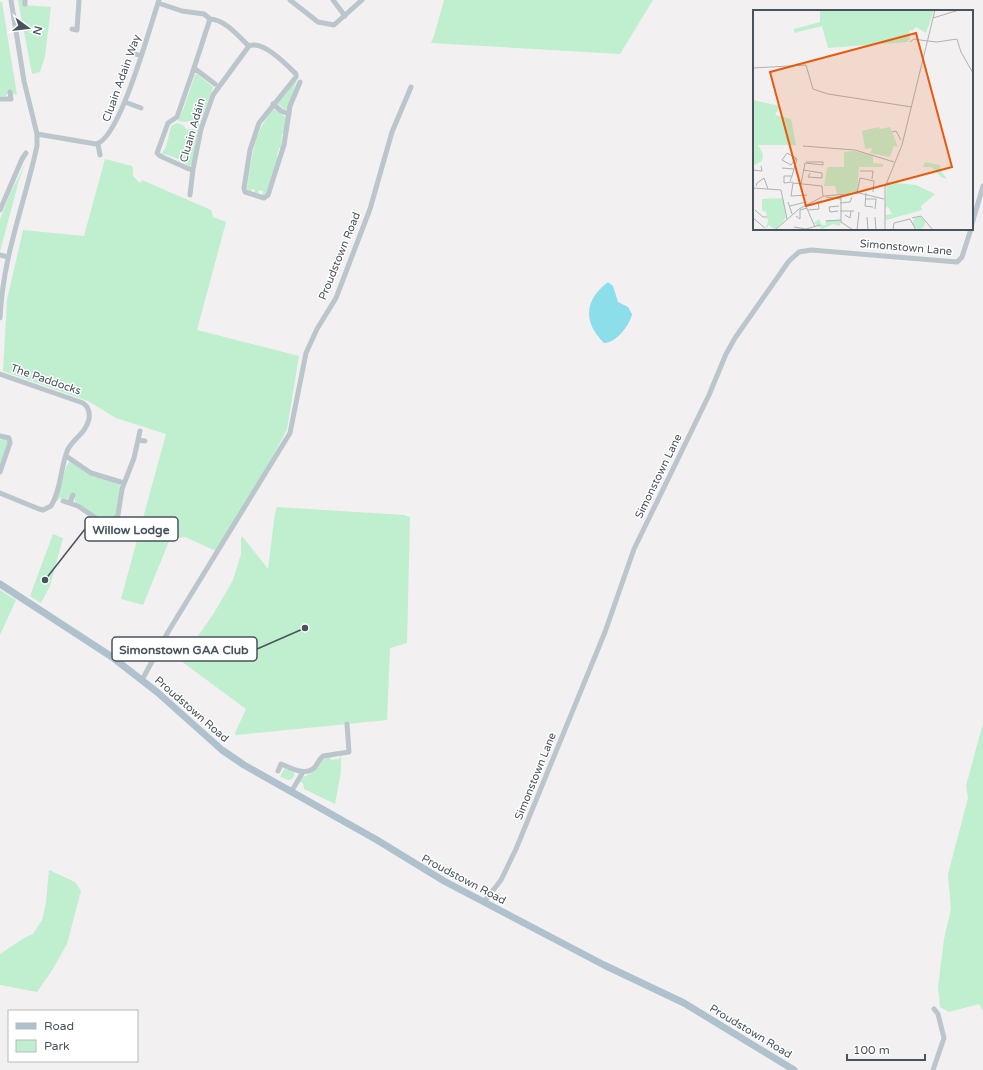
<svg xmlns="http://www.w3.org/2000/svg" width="983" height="1070" font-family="'Varela Round',sans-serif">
	<rect width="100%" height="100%" fill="#f2f0f0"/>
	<path fill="#bfefce" d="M18,0H24V5L51,7L45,56L40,72L32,74Z
		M444,0H653L620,54L431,43L434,36Z
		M0,2H2L17,95L9,92L6,96H0Z
		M195,74H197L213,87L198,128L194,126L190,121L184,122L178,121C186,105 190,90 195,74Z
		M297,79L288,109L285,110L278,104L279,101Z
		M273,109L286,117L284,134H282L281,148H279L277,156L278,157L266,193L262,196L263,191L259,190L258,194H254L255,190L252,189L250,193L247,188C252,158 253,133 273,109Z
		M177,123L183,125L187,130L192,129L198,130L192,165L189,166L178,159L165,154L163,155L162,153L166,147L171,126Z
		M105,159L132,166L133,169V176L140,183L142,180L211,210L213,217L226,222L197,330L299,356L287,429L269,464L216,551L185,537L170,539L143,605L121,599L166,434L116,418L88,401L3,371L7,300L23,230L84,236Z
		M25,164L19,180L0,252V219L10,194Z
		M2,438L6,439L9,442L0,465V440Z
		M70,461L90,475L120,484L116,515L110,522L102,520L75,502V495H71L69,500L60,498L56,502L66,467Z
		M277,507L404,515L410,517L407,643L390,648L387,720L236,735L235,733L246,709L181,661L214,613L233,580L241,554V539L242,536L268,569L275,513Z
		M53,534L63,538L50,586L41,603L30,596Z
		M0,590L16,600L0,635Z
		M983,723V1011L979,1004L949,1012L940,1007L938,987L944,939L951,909L948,874L968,798L966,786Z
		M341,755V772L335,804L304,789L303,783L300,782C303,775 308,776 313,772C320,767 320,758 330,756L331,760L339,759Z
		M284,769L295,771L293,778L289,780L280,777Z
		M49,870L75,882L81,891L67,944L51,972L37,992L0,985V954L24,938L33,934L42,920L46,903Z"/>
	<path fill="#8ddeeb" d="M608,282L613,286L618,302L628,307L632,314C630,325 616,343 604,343C583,322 584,300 608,282Z"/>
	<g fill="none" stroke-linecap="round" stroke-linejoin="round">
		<path stroke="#bbc5cc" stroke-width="5" d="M25,0V4
			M290,0L318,22L334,25L362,0
			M333,0L345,16
			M158,3L182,11L204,14L210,19C226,20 238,36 249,46C263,40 286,64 296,74V77L259,123L250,150L244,188L245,192L264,198L268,195L284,145L290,106L300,82
			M72,29L77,30L79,0
			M133,53L141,56
			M194,68L210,19
			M215,84L194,68L177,117L168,123L157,153L160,156L189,169H193L201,129L213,95L249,46
			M0,99H11L10,92
			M125,102L141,108
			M273,104L281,111L289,114
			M37,134L96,144C120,139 150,26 159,0
			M98,144L100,155
			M190,195L193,169
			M0,210L22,159L26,153
			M972,224L983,186
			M0,255L8,257
			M0,318C3,255 24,206 37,146V134L24,81L11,0
			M0,374L83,403C89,407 90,412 89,419C86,433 74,438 68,449C60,467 62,488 51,506L43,510L39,509L0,493
			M0,436L9,438L10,443L0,472
			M138,440L145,441
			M66,456L91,473L124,483
			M63,501L78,506L103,523L106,524L113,522L118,515L122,489L134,458L140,431
			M70,503L73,495
			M142,680L168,632L290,433L306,353L317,329L336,298L370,209L392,132L411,87
			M278,771L281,764C291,768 306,777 315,767C318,763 319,759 323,756L349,752L347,724
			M291,792L303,772
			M484,902L501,880L516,849L605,632L634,549L709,395L726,354L735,338L789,261L799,252L811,250L957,262L962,257L971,229
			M933,1070L944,1038L938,1014L934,1009"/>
		<path stroke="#b0c1ce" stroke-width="7" d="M0,584L112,657L157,692L222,750L244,765L377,840L444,881L604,965L684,1003L794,1070"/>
	</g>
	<g text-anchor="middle" stroke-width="3" stroke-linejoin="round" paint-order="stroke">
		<g font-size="11" fill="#48545d" stroke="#fff">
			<text transform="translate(121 78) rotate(-70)" y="4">Cluain Adain Way</text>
			<text transform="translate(192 130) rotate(-74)" y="4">Cluain Adáin</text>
			<text transform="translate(906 247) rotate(5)" y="4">Simonstown Lane</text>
			<text transform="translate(339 256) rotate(-68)" y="4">Proudstown Road</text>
			<text transform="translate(46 379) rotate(19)" y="4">The Paddocks</text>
			<text transform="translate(658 476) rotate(-64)" y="4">Simonstown Lane</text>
			<text transform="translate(192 709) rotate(41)" y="4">Proudstown Road</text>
			<text transform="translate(535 776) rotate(-68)" y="4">Simonstown Lane</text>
			<text transform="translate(464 879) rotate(28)" y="4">Proudstown Road</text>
			<text transform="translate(751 1031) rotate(31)" y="4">Proudstown Road</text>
		</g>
	</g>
	<g transform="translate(753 10)">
		<rect width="220" height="220" fill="#f2f0f0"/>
		<path d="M67,0H181L173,23L163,17L159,21L156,20L157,29L154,32L75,38L69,16L41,23V19L67,12ZM0,90L27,96L22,105L38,109L43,135H5L10,144L9,151L0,156ZM126,117L127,119L137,117L145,137L141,136L137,147L117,143L120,138L112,139L109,121ZM101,141L120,146V153L130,154V157H106L104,182L84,184L82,176H71L74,159L75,157H91V142ZM172,152L187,155L188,161L194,169L188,167L179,157H170ZM134,172L163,175L182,184L168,196L169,200L133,210L132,205L139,204L135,197L132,198ZM30,188L33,208L22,220L16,215L12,220L15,211L13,202L9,200V189ZM160 213a6 6 0 1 1 12 0a6 6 0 1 1-12 0ZM66,209L69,215H73L72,210H87L88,213L86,216L80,214L69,219L61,213Z" fill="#bfefce"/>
		<path fill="none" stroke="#aeb2b5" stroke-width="1" d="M180,8L206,0M175,31L184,32L204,29L208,42L220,63M157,32L161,29L174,31M0,58L53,55L60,79L75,84L159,97M139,122L143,121L148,130M50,136L102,140L141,152M53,152H70V155M29,158L41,159L39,166M41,159L44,149L43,148L34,143L29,150L38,155L43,148M0,160L9,161L8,156M50,160L69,163V168L55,167L57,163M107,161H120L119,169M37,171L39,166H31V173L40,172M48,174L52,153L70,155M3,176L4,173L11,168L15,179M0,178L28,180L34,209M104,183L107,168L121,171L120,182M113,183L112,196L120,197M54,185L38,186L40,173L69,176L70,186M88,185V212L100,220M73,187L88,189M113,189H123L122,199M35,192L39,204M87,193L97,192L99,187M52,194L62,217M37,196L53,192M2,200L10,207H14M55,200L66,199L65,191M85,201L77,202L76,197L86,196M87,201H101M92,205L97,208L98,201M43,206L47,209V200L54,198M114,207L115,220M122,207L123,220M0,208L12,218M159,208L168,206L180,220M73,211L88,210M41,217L53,219L67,215M22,220L46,199L71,186L106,183L131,189M104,220L106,202M132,220V177L149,135L182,0M140,220L141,213L157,209L163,220"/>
		<path fill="#e8590c" fill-opacity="0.15" stroke="#e8590c" stroke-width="2" d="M163,23L199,157L53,196L17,62Z"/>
		<rect width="220" height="220" fill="none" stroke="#48545d" stroke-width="2"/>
	</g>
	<path fill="none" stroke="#48545d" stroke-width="1.5" d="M45 580L85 529M305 628L257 649"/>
	<g fill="#48545d" stroke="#fff" stroke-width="1.5">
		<circle cx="45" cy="580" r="4"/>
		<circle cx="305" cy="628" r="4"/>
	</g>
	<g fill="#fff" stroke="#48545d" stroke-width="1.5">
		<rect x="85" y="517" width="93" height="24" rx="4"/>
		<rect x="112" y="637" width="145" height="24" rx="4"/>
	</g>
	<g font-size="12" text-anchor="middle" font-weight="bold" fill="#48545d">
		<text x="131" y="534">Willow Lodge</text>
		<text x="184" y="654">Simonstown GAA Club</text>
	</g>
	<rect x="8" y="1010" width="130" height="52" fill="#ffffff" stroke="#b6bbbe"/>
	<rect x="16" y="1023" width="20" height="6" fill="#b0c1ce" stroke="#b6bbbe"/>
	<text x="44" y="1030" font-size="12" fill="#48545d">Road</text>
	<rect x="16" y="1040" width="20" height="12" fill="#bfefce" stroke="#b6bbbe"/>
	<text x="44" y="1050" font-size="12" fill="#48545d">Park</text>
	<g transform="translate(28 28) rotate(105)" stroke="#ffffff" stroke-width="3" paint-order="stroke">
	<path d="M0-3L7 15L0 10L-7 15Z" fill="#48545d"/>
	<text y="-6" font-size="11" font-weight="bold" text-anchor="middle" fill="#48545d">N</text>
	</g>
	<path d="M847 1054v6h78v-6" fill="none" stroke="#48545d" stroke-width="2"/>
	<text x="853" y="1054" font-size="12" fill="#48545d" stroke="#ffffff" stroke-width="3" paint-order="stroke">100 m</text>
</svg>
